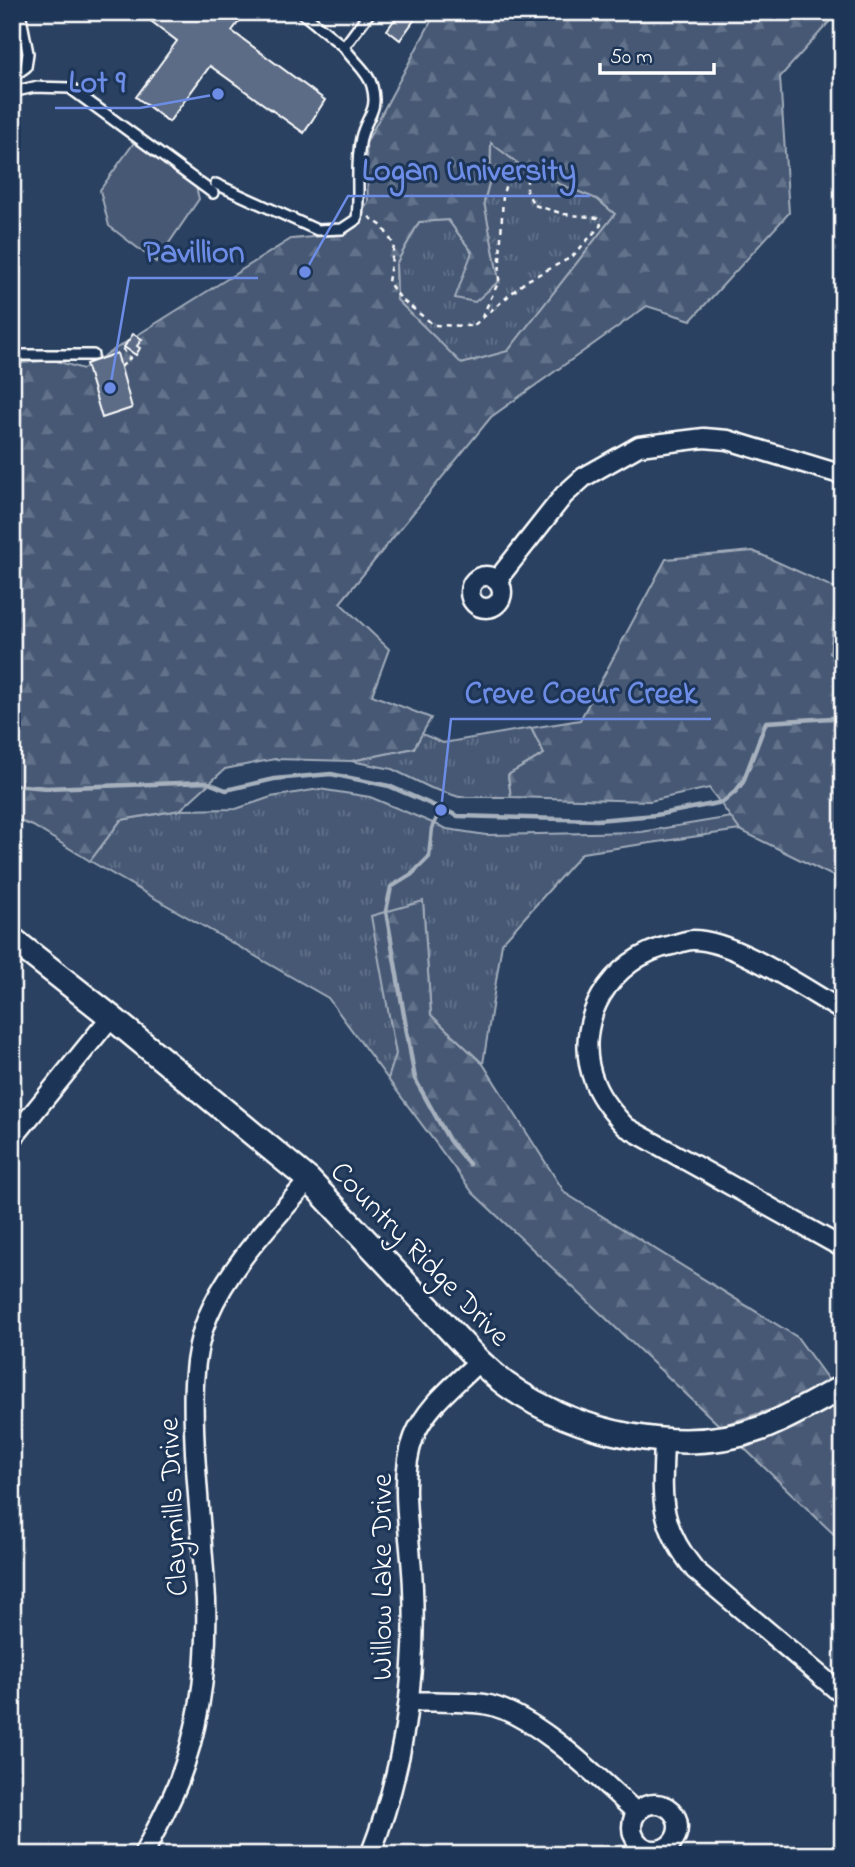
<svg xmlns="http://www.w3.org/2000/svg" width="855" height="1867" font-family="'Indie Flower',sans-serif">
	<defs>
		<pattern id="grass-tufts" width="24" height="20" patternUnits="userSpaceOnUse" patternTransform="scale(1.75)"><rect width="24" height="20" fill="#465975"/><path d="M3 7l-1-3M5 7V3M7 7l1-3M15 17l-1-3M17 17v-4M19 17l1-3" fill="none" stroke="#62728a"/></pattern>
		<pattern id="forest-firs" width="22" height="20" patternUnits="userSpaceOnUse" patternTransform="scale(1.75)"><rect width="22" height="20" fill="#465975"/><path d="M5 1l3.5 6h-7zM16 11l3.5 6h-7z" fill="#62728a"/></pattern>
	</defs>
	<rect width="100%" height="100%" fill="#2a4161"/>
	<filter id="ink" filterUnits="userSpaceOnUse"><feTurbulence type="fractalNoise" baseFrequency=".0143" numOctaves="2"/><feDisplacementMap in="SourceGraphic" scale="14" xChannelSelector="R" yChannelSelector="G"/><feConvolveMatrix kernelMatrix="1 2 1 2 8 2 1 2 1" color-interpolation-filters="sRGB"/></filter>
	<g filter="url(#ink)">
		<path fill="url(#grass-tufts)" stroke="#a2acba" stroke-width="2" d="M491,142L528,171L597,199L615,214L508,351L461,364L397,300L396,264L419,222L448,220L472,252L499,281L484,202L490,179Z
			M837,589L843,592V664L830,653Z
			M531,728L544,754L508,775L511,797H459L431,788L392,769L351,761L414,748L420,733L443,743Z
			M319,789L370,797L447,829L486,835L641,832L731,817L740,830L582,853L502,943L483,1064L431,1015L423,902L372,916L396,1054L388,1079L328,998L90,861L121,820L180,810L236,809L271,797Z"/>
		<path fill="url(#forest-firs)" stroke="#a2acba" stroke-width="2" fill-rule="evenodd" d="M436,12H838L780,77L789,213L691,320L647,306L491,417L340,603L389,649L372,695L431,718L414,748L351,761L275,759L225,769L180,810L121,820L90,861L33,826L12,818V364L53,360L83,369L291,239L347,234L368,202L366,143ZM491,143L528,171L597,199L615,214L508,351L462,364L397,300L396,264L419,222L448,220L472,252L455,298L475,302L499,281L484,202L490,179Z
			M753,551L837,589L830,653L843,664V872L835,877L740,830L709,788L650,801L511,797L508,775L544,754L531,728L580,720L666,559Z
			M423,901L431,1015L483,1064L565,1193L797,1337L829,1381L794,1402L720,1426L473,1193L388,1079L396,1054L371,916Z
			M843,1402V1543L744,1448L787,1431Z"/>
		<path fill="#465975" stroke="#a2acba" stroke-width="2" d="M136,140L195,183L199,199L156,262L109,226L100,190Z"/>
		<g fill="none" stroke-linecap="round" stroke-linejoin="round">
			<path stroke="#a7b1be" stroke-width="4.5" d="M12,785L47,788L206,782L226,790L274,779L331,774L389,786L458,816L597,820L656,815L723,802L736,791L743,782L766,722L832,718L843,720
				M441,810L432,828L429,857L412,874L391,887L386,911L415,1079L449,1140L469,1164"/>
		</g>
		<path fill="#5b6c86" stroke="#fff" stroke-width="2" d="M139,12H246L232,31L325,100L304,133L210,66L169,122L136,97L177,41Z
			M400,12H420L400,40L387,30Z
			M133,334L142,339L137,346L140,348L136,355L124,347Z
			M117,353L132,408L102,418L86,364Z"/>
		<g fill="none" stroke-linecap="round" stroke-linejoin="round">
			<g stroke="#fff" stroke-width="14">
				<path id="service" d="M301,12L344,47L370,12
					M12,77L26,67L28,53L20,12
					M12,92L34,87L70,88L213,193
					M216,184L317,230L342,229L357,219C360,192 355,165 361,138C366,116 379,112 372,86C368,71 352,60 344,47
					M12,355H93"/>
			</g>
			<g stroke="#fff" stroke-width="23">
				<path id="minor" d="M470 592a16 16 0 1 1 32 0a16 16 0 1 1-32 0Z
					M497,580L564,495L584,477L639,446L704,438L728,440L843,475
					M843,1011C806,990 735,940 693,940C687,940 679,943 672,945C610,957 570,1023 595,1084C602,1101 614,1114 626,1127L843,1248
					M12,1139L111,1017
					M664,1442C662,1498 658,1524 695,1570L843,1695
					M409,1701C433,1702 459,1701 484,1704C534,1712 598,1778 636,1812
					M632 1827a23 23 0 1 1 46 0a23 23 0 1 1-46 0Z
					M143,1855C155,1831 168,1808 178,1783C200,1726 208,1661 206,1600C203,1551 198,1502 195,1452C193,1407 190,1359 208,1316C230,1264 273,1222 309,1180
					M370,1855C403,1772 417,1679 413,1589C412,1543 397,1480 414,1437C426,1406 456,1384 479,1361"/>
			</g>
			<g stroke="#fff" stroke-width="28">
				<path id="tertiary" d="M12,939L111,1017L309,1180L479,1361C488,1369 497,1378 507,1385C576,1434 681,1457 762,1428C790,1417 816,1401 843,1387"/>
			</g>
			<path stroke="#fff" stroke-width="2.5" stroke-dasharray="5 5" stroke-linecap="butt" d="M369,217L382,226L394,245L388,282L402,300L434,325L473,326L526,281L572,257L601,225L598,218L564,214L534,205L527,192V179L510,170L503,194L499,281L482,317
				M121,367L130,358L122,348L126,344"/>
			<use href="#service" stroke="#1d3557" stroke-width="9"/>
			<use href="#minor" stroke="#1d3557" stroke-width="18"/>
			<use href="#tertiary" stroke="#1d3557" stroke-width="23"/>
		</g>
	</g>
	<g text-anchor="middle" stroke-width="6" stroke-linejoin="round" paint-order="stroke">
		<g font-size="30" fill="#fff" stroke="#1d3557">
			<text transform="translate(421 1253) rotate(46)" y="10">Country Ridge Drive</text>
			<text transform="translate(172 1507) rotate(-93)" y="10">Claymills Drive</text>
			<text transform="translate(381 1577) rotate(-90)" y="10">Willow Lake Drive</text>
		</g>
	</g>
	<path fill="none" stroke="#6c8ce6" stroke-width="2.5" d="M218 94L140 108H55M305 272L348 196H590M110 388L129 278H258M441 810L451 719H711"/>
	<g fill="#6c8ce6" stroke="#1d3557" stroke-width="2.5">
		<circle cx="218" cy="94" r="7"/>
		<circle cx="305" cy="272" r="7"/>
		<circle cx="110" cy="388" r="7"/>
		<circle cx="441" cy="810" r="7"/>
	</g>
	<g font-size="32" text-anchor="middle" font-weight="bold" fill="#6c8ce6" stroke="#1d3557" stroke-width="6" stroke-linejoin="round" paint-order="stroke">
		<text x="97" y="92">Lot 9</text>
		<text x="469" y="180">Logan University</text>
		<text x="194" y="262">Pavillion</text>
		<text x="581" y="703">Creve Coeur Creek</text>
	</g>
	<rect width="855" height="1867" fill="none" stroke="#1d3557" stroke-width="42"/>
	<rect x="21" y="21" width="813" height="1825" fill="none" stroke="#fff" stroke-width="2.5" filter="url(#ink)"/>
	<path d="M600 63v10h114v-10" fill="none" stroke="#ffffff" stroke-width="3.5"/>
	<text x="610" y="63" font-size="21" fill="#ffffff" stroke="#1d3557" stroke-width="5" paint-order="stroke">50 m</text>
</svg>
